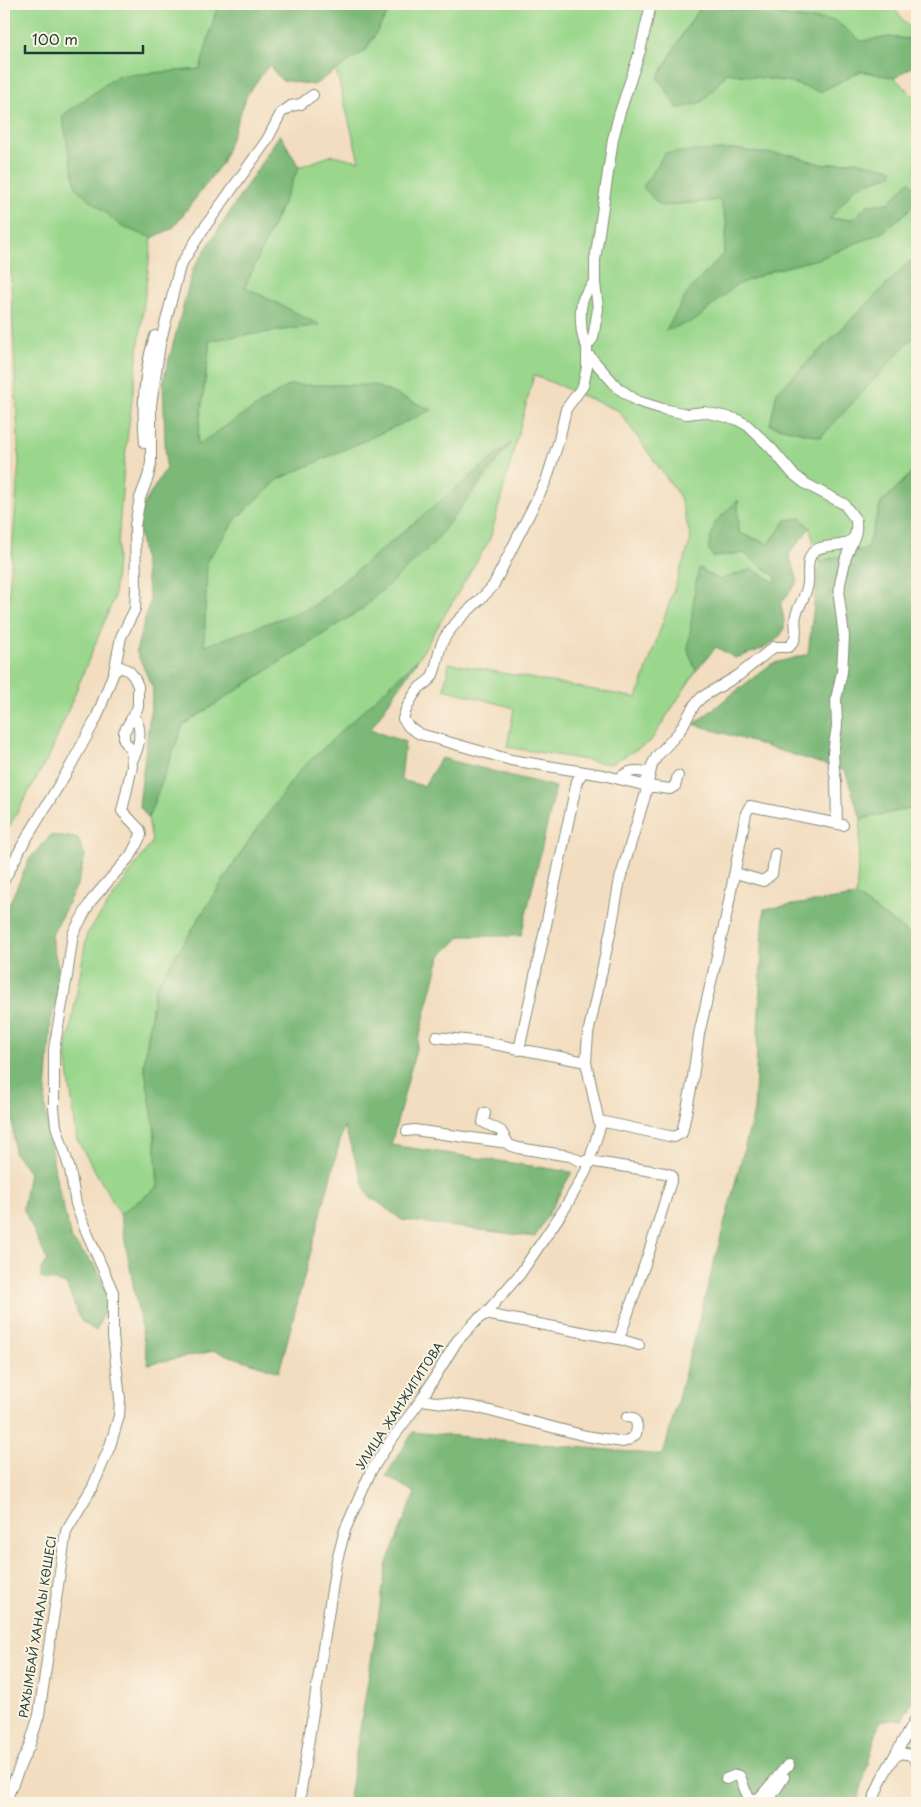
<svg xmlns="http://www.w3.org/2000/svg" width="921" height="1807" font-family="'Playpen Sans',sans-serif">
	<rect width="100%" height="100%" fill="#fcf5e5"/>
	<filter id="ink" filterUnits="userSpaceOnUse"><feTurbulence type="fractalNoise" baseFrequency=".02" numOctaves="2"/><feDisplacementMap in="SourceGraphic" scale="10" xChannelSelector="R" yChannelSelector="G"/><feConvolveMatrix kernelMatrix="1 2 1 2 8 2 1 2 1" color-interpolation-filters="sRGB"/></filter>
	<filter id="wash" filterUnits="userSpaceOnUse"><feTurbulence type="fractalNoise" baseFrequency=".0096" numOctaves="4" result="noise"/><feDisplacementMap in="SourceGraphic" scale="20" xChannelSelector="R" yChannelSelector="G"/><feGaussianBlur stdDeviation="1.12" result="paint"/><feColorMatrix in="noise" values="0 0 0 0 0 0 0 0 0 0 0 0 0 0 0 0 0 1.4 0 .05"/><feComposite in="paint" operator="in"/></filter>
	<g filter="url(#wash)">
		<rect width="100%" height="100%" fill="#f2ddc0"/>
		<path fill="#9ad78c" stroke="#5c8a60" d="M9,4H219L200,69L117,76L122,226L152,238L124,465L114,598L51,752L4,836V659L19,462L9,236L4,188V15Z
			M393,4H702L684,32L658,77L702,102L727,73L790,82L820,92L861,71L895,78L917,100V190L909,181L889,203L867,205L853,219H829L856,186L892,175L855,161L823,165L792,155L760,153L736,149L661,206L720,200L727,225L724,253L688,292L696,319L736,285L774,270L821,258L883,232L917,203V255L777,392L770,425L821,437L917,333V468L881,503L867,548L819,562L810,528L801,518L786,520L769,544L739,533L738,501L713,557L744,553L775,576L777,584L752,569L719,580L700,568L688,650L696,671L650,742L610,764L507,747L514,708L444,689L449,663L637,698L691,539L680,497L619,411L534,375L490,539L419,658L299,772L251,837L155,988L144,1064L154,1124L158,1187L120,1214L77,1140L66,1054L87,934L152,842L148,818L183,725L362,609L509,445L312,607L204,647L207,560L237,518L279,479L431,410L289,385L197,446L210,340L318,325L245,287L299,167L333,155L359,161L336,70L366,50Z
			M709,4H891L917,38V40L889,37L861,42L834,20L795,18L768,12L731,9Z
			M917,807V939L856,896L861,819Z"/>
		<path fill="#7bb878" stroke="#4d7a56" d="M217,4H393L366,50L314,85L281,80L269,65L247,95L222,163L173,228L152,238L122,227L76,188L62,116L117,76L200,69L218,4Z
			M703,4L731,9L768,12L795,18L834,20L861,41L889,37L917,40V63L895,78L861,71L820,92L790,82L727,73L702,102L678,109L658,78L684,32Z
			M280,134L299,167L245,287L320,325L210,340L197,445L289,385H374L432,410L279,479L237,518L207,560L204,646L312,607L511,443L432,545L362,609L183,725L148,818L139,805L153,689L136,651L150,601L137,516L166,468L163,382L193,269Z
			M736,149L760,153L792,155L823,165L855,161L893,169L892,175L856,186L830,219H853L867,205L889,203L909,181L917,190V203L883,232L821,258L774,270L736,285L696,320L665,331L688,292L724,253L727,225L720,200L660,206L643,187L665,153Z
			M917,255V333L821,437L770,425L777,392Z
			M917,468V807L861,819L845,771L694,724L771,664L808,654L819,562L867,548L881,503Z
			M738,500L739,533L769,544L786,520L801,518L810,528L789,554L798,581L781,604C782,611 785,621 784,628C779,646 751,653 735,658L716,647L696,671L688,650L695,588L699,568L719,580L752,569L777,583L775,576L744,553L713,557L708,548L715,522Z
			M419,658L370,730L405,742L401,780L424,786L441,758L556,787L521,936H461L440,957L391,1145L572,1172L535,1237L402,1220L367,1194L344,1126L279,1372L215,1351L148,1364L120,1214L158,1187L154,1124L144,1064L155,988L251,837L299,771Z
			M51,835L78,838L85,856L78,883L51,937L61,980L51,1022L45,1106L55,1173L71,1239L96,1267L109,1300L96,1331L81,1321L66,1284L41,1278V1269L47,1260L23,1208L29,1171L14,1153L12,1105L4,1095V915L30,858Z
			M856,896L917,939V1692L902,1720H880L857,1803H348L387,1563L415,1493L386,1476L413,1432L663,1455L754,1112L764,909Z"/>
	</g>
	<g filter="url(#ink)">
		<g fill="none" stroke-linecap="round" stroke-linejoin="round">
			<g stroke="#888d7a" stroke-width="12">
				<path id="minor" d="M651,4L640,51L619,115L613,139L595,260V283L598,309L593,338L587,346V367L583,386L566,409L559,440L546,481L493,586C479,603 452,622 443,641C437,652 438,668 431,678C428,682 422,685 419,688C411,698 406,707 403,719L409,727L420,734L511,760L603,775L647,786L670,789L675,786L678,776
					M587,346C580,338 580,312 582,302C584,294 590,287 595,281
					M145,443C142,409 144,369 155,336
					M133,715C143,726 140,746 133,759
					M619,779C627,770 635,770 646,772L648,779L646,781
					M837,824L836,781L834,769L833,753L837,726L836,699L842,672L844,636L839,597L840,584L846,557L854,538
					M735,871L739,874L763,881L772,874L775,854
					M4,880L22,846L71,765L96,719L114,672L121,637L135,609L136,587L135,526L140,498L148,477L151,463V405L160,344L180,266L202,231L267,140L281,113L291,106L301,104L313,95
					M436,1037L483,1042L586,1062
					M519,1050L577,781L583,772
					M600,1121L669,1136L674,1137L682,1133L692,1084L699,1034L725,922L746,813L750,806L843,825
					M407,1131L414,1130L508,1143
					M485,1314L619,1339L650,1249L672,1178L671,1175L665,1173L589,1161H580L570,1156L518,1148L509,1145L501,1131L483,1122L485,1113
					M619,1339L639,1345
					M421,1400L475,1407L586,1436L623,1442L630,1439L636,1434L637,1427L636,1422L633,1418L627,1417
					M895,1757L901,1753L911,1755L917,1763
					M726,1779L736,1775L740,1776C744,1786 747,1805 760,1797L786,1767L789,1765
					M5,1803L22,1761L29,1747L39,1715L66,1531L93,1486L110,1446L119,1416L120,1399L113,1336V1292L84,1226L76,1204L70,1170L56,1126L54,1108V1049L67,976L73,934L91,901L131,855L141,835L140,830L122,811L132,767L131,750L124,740V732L138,707V686L134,677L129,671L121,667L114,672
					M299,1803L336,1564L345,1530L371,1471L389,1443L421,1400L457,1341L478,1319L485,1314L520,1274L565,1208L586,1171L600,1127L586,1062L588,1034L611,929L620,879L645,796L652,765L657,756L679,732L695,704L702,697L739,675L774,647H789C801,635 793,627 796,615C799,604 808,593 808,582C809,573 806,563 811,555C819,540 847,552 855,535C857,531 856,524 856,520L844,504L806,484L793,474L771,448L747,425L736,419L704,412L687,414L663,409L637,401L618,388L587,353
					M767,1803L784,1777
					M872,1803L882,1778L917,1716"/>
			</g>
			<use href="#minor" stroke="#fff" stroke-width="10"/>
		</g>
	</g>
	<g text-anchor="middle" stroke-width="4" stroke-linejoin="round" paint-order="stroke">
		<g font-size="12" fill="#1f3d34" stroke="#fcf5e5">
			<text transform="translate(400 1406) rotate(-57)" y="4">УЛИЦА ЖАНЖИГИТОВА</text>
			<text transform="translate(38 1627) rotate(-81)" y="4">РАХЫМБАЙ ХАНАЛЫ КӨШЕСІ</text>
		</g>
	</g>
	<rect width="921" height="1807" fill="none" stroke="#fcf5e5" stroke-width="20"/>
	<path d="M25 45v8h118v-8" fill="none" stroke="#1f3d34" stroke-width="2.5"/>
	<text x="32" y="45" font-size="15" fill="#1f3d34" stroke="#fcf5e5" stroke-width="4" paint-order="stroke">100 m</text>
</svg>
